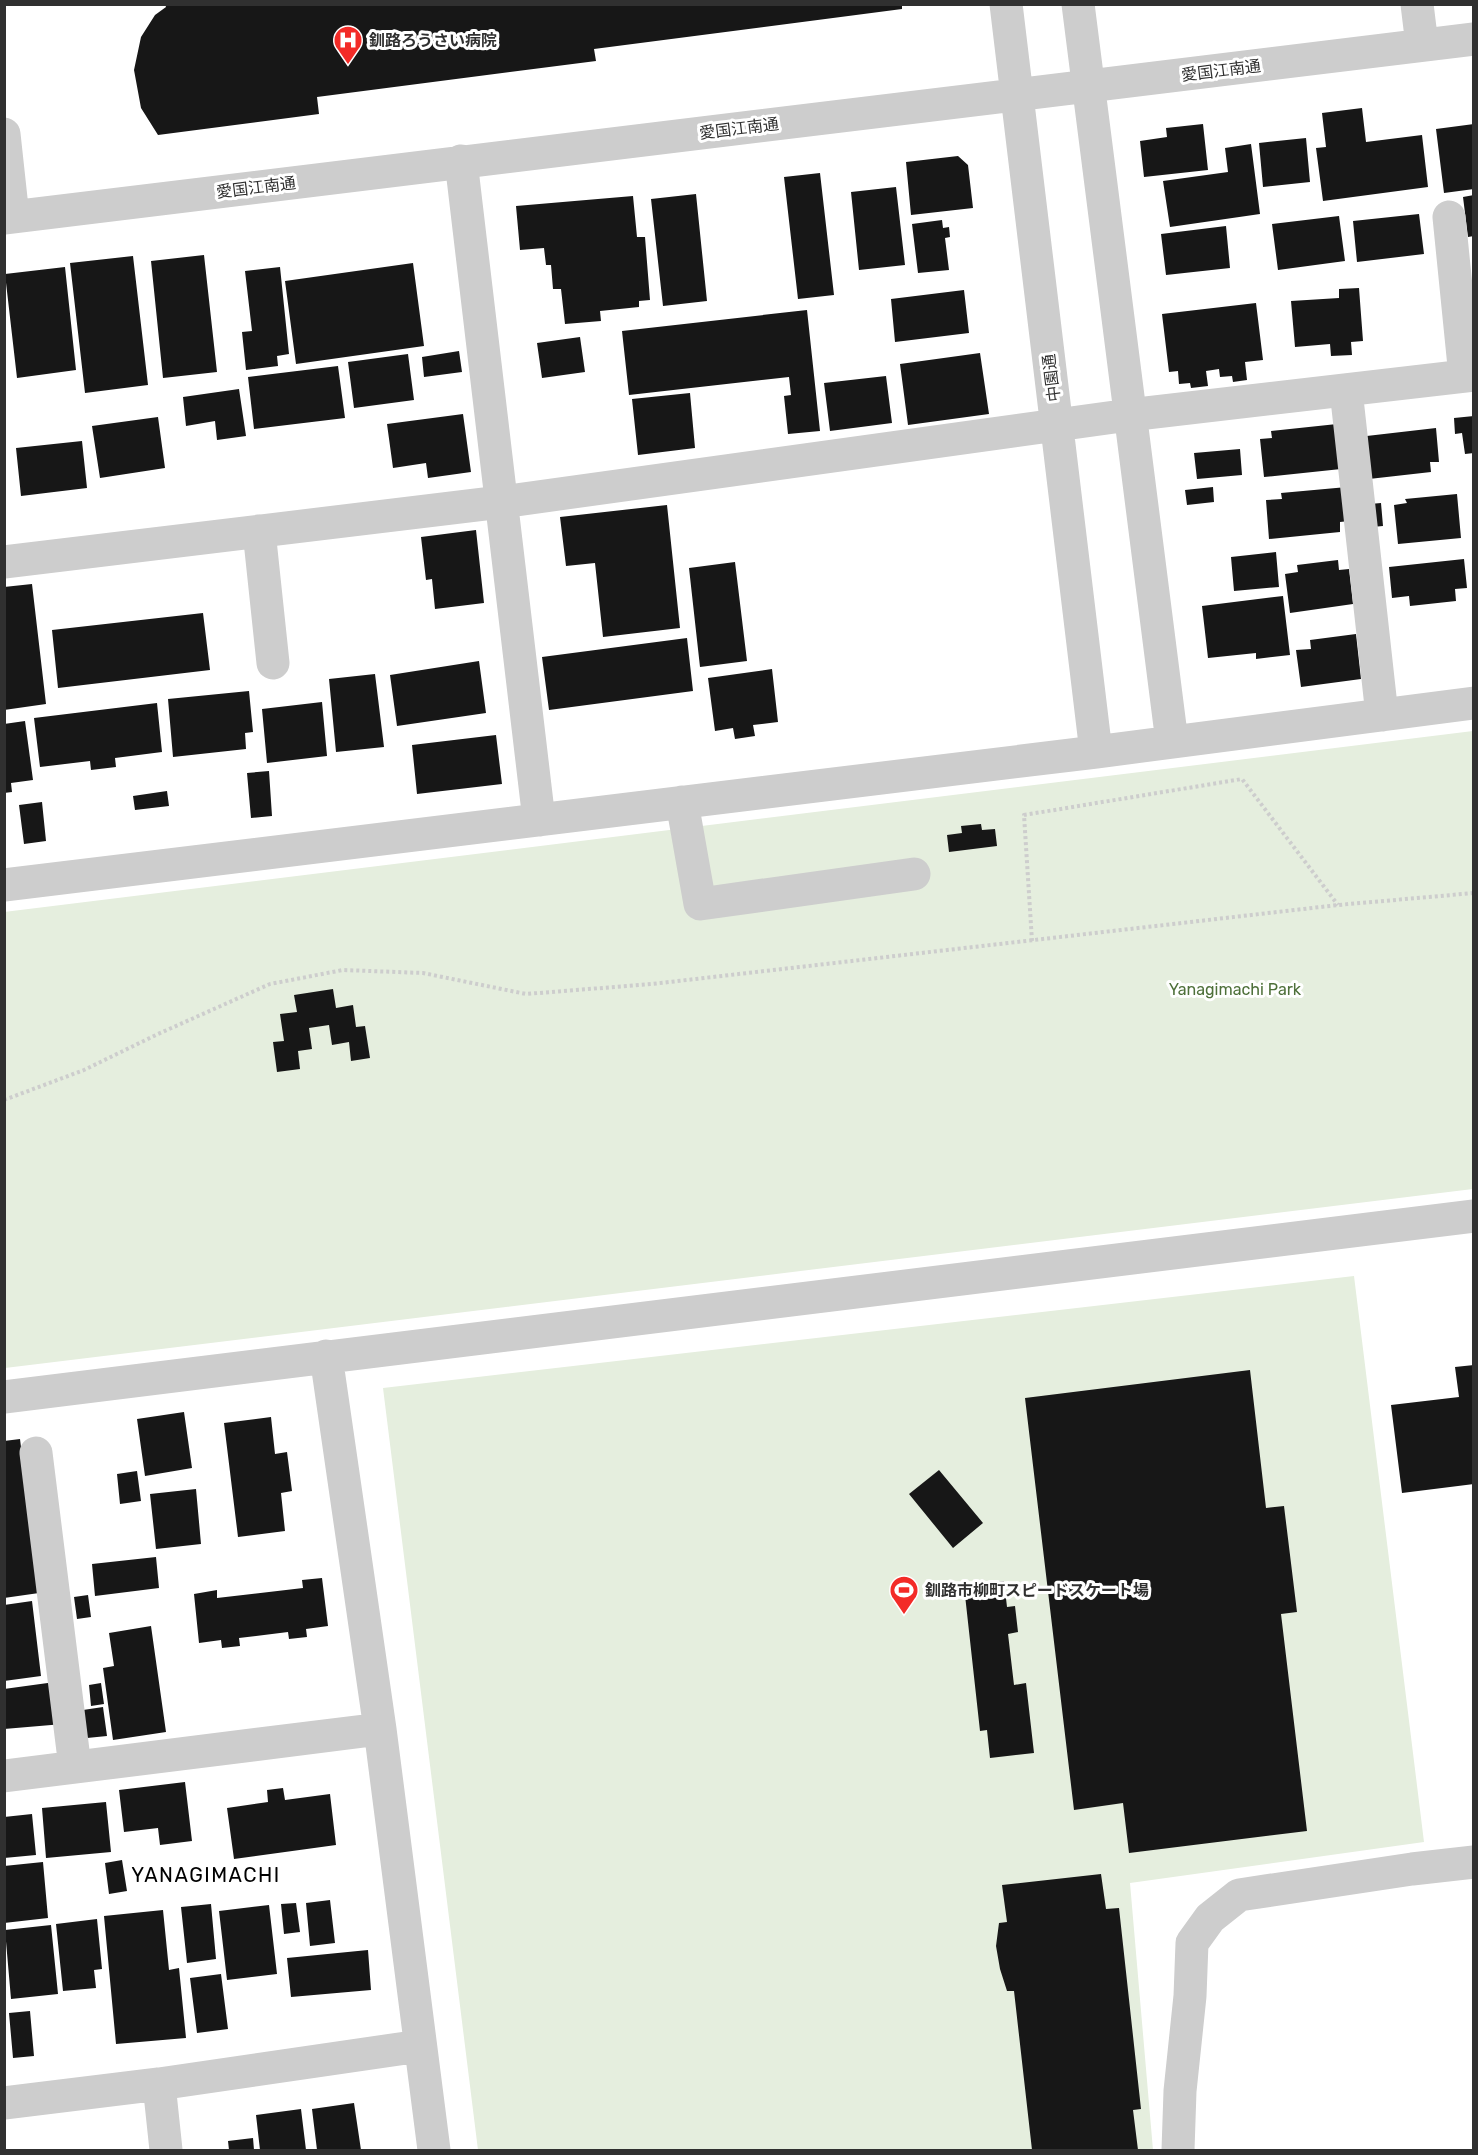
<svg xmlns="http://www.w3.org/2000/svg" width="1478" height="2155" font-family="Rubik,'Noto Sans JP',sans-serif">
	<rect width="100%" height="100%" fill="#fff"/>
	<path fill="#e5eede" d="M1473,731V1189L5,1368L4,912Z
		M1354,1276L1424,1842L1130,1883L1153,2150H478L383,1388Z"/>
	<path fill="#171717" d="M165,4H902V9L594,49L596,61L317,97L319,114L158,135L141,108L134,70L141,37L155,15L166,7Z
		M1362,108L1366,142L1422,135L1428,187L1323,201L1316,148L1326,147L1322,113Z
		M1203,124L1208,170L1144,177L1140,141L1167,137L1166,128Z
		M1474,124V189L1444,193L1436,129Z
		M1306,138L1310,182L1263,187L1259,143Z
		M1251,144L1260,214L1170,227L1163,181L1228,172L1225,148Z
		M958,156L968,165L973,208L911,215L906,162Z
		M820,173L834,295L798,299L784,177Z
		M896,187L905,265L859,270L851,192Z
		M696,194L707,301L663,306L651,199Z
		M1474,195V236L1468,237L1463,197Z
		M633,196L637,237H645L650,300L639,301V307L600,311L601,321L565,324L561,289H553L551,265H546L544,248L520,250L516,206Z
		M1419,214L1424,254L1357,262L1353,221Z
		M1339,216L1345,261L1278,270L1272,224Z
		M942,220L943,228L949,227L950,237L945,238L949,270L918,273L912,224Z
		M1226,226L1230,268L1166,275L1161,234Z
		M204,255L217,372L163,378L151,261Z
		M133,256L148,385L85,393L70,263Z
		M413,263L424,346L296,364L285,281Z
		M65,267L76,370L17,378L5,274Z
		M280,267L289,354L277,356L278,366L246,370L242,332L252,331L245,271Z
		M1359,288L1363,341L1351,342L1352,355L1331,356L1330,344L1295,347L1291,301L1339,298V289Z
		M964,290L969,333L895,342L891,299Z
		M1256,303L1263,360L1245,362L1247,380L1233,382L1232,376L1220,377L1219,369L1206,371L1208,386L1191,388L1190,383L1179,384L1178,371L1169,372L1162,314Z
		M807,310L820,431L788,434L784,396L791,395L789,377L629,395L622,331Z
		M580,337L585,372L542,378L537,343Z
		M459,351L462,372L424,377L422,357Z
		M980,353L989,414L908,425L900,364Z
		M408,354L414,400L354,408L348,362Z
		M338,366L345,418L254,429L248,377Z
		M886,376L892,423L830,431L824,383Z
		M239,389L246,436L217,440L215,421L186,426L183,397Z
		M690,393L695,448L638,455L632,399Z
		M463,414L471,472L428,478L426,463L393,468L387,424Z
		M1474,416V453L1465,454L1462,433L1455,434L1454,418Z
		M158,417L165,468L100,478L92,426Z
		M1337,424L1341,469L1264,477L1260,439L1272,438L1271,431Z
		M1436,428L1439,462H1430L1431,472L1369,479L1358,437Z
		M82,441L87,488L21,496L16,448Z
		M1240,449L1242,475L1197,479L1194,453Z
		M1213,487L1214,502L1187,505L1185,490Z
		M1347,487L1349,521L1340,522V532L1269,539L1266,500L1282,499L1281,493Z
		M1457,494L1461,538L1398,544L1394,505L1407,503L1405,499Z
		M1381,503L1383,526L1372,527L1370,504Z
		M667,505L680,628L603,637L595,563L566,566L560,517Z
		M476,530L484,603L435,609L432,579L426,580L421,537Z
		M1276,552L1279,587L1234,591L1231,557Z
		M1464,559L1467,588L1455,589L1456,601L1410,606L1409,596L1392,598L1389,567Z
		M1338,560L1339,570L1349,569L1353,604L1290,613L1285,574L1298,572L1297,565Z
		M735,562L747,661L700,667L689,568Z
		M32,584L46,704L4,710V587Z
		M1283,596L1290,655L1256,659V653L1208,658L1202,606Z
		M203,613L210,670L58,688L52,630Z
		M1356,634L1361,679L1301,687L1296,650L1311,649L1310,640Z
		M687,638L693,691L549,710L542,657Z
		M479,661L486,713L397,726L390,675Z
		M772,669L778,722L753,725L755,736L735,739L733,728L715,731L708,678Z
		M375,674L384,747L336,752L329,679Z
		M249,691L253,732L245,733L246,749L173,757L168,699Z
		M322,702L327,756L267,763L262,709Z
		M157,703L162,752L115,758L116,767L91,770L90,761L40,767L34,718Z
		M25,721L33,780L11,783L12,792L4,793V724Z
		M496,735L502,784L417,794L412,745Z
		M269,771L272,816L251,818L247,773Z
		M167,791L169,806L135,810L133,796Z
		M42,802L46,841L24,844L19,805Z
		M981,824L982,830L995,829L997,846L949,852L947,835L962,833L961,826Z
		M333,989L336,1008L353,1005L356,1027L365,1026L370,1058L351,1061L349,1042L332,1045L329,1025L309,1028L312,1049L298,1051L300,1069L277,1072L273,1042L284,1041L280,1014L297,1012L294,995Z
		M1474,1365V1484L1402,1493L1391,1405L1459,1397L1455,1367Z
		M1250,1370L1266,1508L1284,1506L1297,1612L1281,1614L1307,1831L1129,1853L1123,1803L1074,1810L1025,1398Z
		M184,1412L192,1468L145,1476L137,1419Z
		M271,1417L275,1454L287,1452L292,1491L281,1493L285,1531L238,1537L224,1423Z
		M20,1439L39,1593L4,1598V1441Z
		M939,1470L983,1523L953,1548L909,1494Z
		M137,1471L141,1501L120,1504L117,1474Z
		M196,1489L201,1544L156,1549L150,1494Z
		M156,1557L159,1588L95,1596L92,1564Z
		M322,1578L328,1626L306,1629L307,1637L289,1639L288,1632L239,1638L240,1646L222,1648L221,1640L199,1643L194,1594L217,1590V1598L303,1588L302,1580Z
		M1004,1581L1007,1607L1015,1606L1018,1632L1008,1634L1014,1685L1026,1683L1034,1753L990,1758L987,1730L980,1731L964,1586Z
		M88,1595L91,1617L77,1619L74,1597Z
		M32,1601L41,1676L4,1681V1605Z
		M151,1626L166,1732L113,1740L103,1668L114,1666L109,1633Z
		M55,1682L63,1724L4,1729V1689Z
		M101,1683L104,1704L91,1706L89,1685Z
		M103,1707L107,1736L87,1738L83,1710Z
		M185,1782L192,1841L160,1845L158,1828L124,1832L119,1790Z
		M283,1788L285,1800L330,1794L336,1845L234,1859L227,1808L268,1802L267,1790Z
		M106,1802L111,1852L46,1858L42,1808Z
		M32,1814L36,1855L4,1858V1817Z
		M122,1860L127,1891L109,1894L105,1863Z
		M43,1862L48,1918L4,1923V1866Z
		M1101,1874L1106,1909L1119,1908L1141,2109L1133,2110L1138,2150H1032L1014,1991H1007L1000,1969L996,1946L999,1923L1007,1922L1002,1885Z
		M330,1900L335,1943L310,1946L306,1903Z
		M296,1903L300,1932L284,1934L281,1904Z
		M211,1904L216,1959L187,1963L181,1907Z
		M269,1905L277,1974L227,1980L219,1911Z
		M163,1910L169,1970L179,1968L186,2038L116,2044L104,1916Z
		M97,1919L102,1969L94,1970L96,1988L63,1991L56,1924Z
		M51,1925L58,1994L11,1999L5,1930Z
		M368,1950L371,1990L291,1997L287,1958Z
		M221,1974L228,2029L197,2033L190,1978Z
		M30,2011L34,2056L13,2058L9,2013Z
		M354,2103L361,2150H317L312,2109Z
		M301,2109L306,2150H260L256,2115Z
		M253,2138L254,2150H229L228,2141Z"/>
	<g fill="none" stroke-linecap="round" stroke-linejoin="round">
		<path stroke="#cdcdcd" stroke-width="4" stroke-dasharray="3 3" stroke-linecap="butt" d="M1032,941L1024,815L1242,779L1338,905
			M4,1100L84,1070L158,1034L270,984L343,970L423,973L526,994L652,984L1338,905L1474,893"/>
		<path stroke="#cdcdcd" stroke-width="33" d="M1006,4L1096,752
			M1078,4L1172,742
			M1417,4L1422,45
			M4,134L13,217
			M461,161L539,820
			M1449,217L1465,376
			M4,218L1474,39
			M1346,390L1382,715
			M259,531L273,663
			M4,562L501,502L1129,415L1474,375
			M682,802L700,904L914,874
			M4,885L1096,752L1474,703
			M326,1356L380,1729L434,2150
			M4,1397L1474,1216
			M36,1453L75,1767
			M4,1776L380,1729
			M159,2084L166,2150
			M4,2103L159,2084L420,2046
			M1178,2150L1180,2091L1190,1996L1192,1943L1210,1918L1239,1895L1412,1869L1474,1862"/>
	</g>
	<defs>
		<g id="hospital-pin" transform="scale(1.5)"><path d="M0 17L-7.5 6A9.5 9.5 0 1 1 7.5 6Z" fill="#f32b27" stroke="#fff"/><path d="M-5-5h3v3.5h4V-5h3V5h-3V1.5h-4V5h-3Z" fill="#fff"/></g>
		<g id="stadium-pin" transform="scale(1.5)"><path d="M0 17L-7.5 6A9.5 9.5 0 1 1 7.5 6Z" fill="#f32b27" stroke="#fff"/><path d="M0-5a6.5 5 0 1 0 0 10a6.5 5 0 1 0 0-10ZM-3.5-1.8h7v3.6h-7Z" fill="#fff"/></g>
	</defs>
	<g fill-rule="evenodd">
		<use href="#hospital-pin" x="348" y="40"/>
		<use href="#stadium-pin" x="904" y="1590"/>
	</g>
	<g text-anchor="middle" stroke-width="6" stroke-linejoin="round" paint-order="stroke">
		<g font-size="16" font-weight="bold" fill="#303030" stroke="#fff" text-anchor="start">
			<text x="369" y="46">釧路ろうさい病院</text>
			<text x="925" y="1596">釧路市柳町スピードスケート場</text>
		</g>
		<g font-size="16" fill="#303030" stroke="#fff">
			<text transform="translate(1221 70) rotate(-7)" y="6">愛国江南通</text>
			<text transform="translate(739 128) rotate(-7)" y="6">愛国江南通</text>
			<text transform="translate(256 187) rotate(-7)" y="6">愛国江南通</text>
			<text transform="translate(1051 378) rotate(-97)" y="6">中園通</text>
		</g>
		<g font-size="16" fill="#4e703a" stroke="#fff">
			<text x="1235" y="995">Yanagimachi Park</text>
		</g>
		<g font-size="20" letter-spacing="1.5" fill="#000" stroke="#fff">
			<text x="206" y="1882">YANAGIMACHI</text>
		</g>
	</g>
	<rect width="1478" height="2155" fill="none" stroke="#303030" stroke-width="12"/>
</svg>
